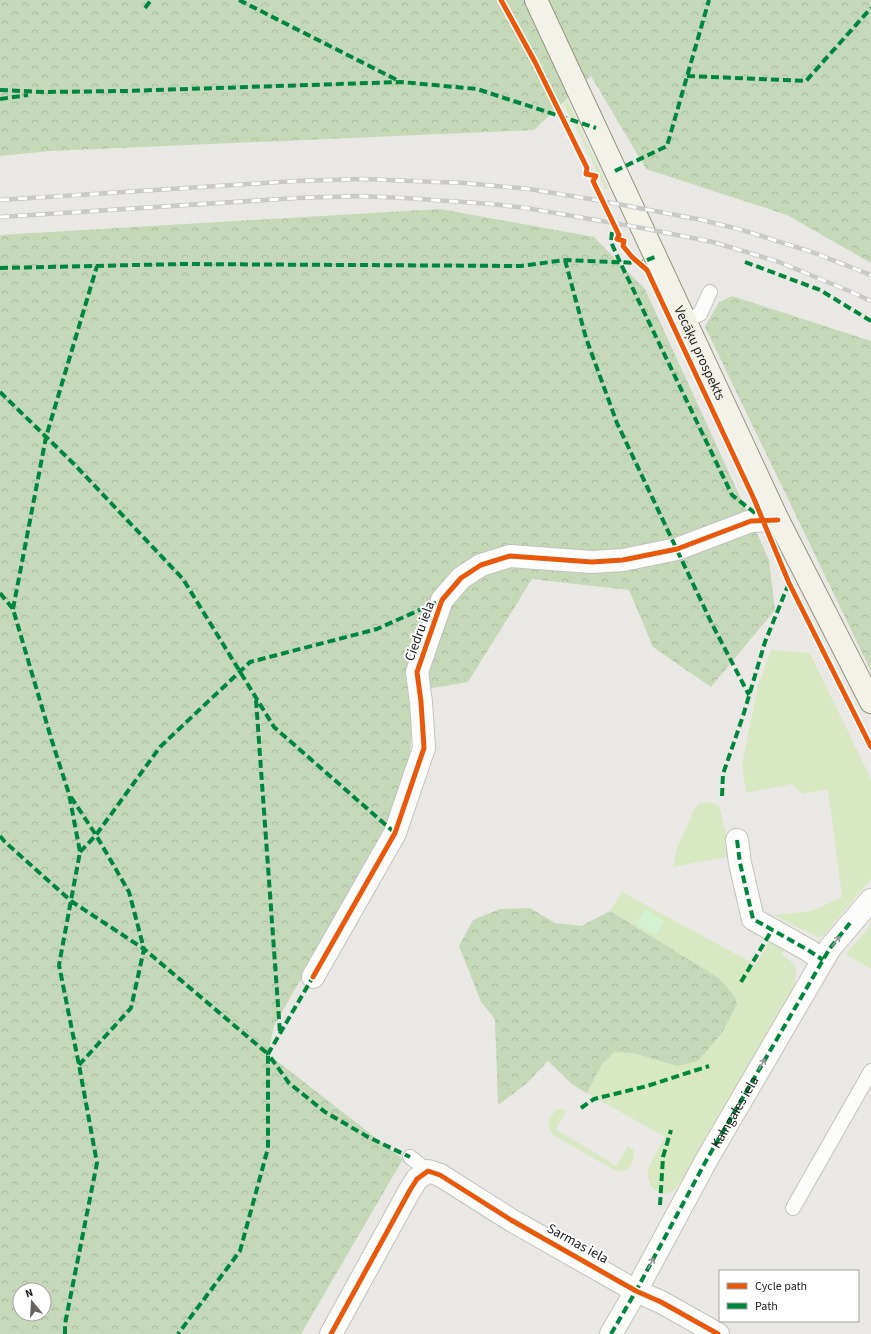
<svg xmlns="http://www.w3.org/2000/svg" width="871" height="1334" font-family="'Source Sans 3',sans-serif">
	<defs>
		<pattern id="forest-crowns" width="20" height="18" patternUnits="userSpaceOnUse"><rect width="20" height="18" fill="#c5d9b9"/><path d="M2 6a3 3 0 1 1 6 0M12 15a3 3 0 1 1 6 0" fill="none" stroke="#a9ba9e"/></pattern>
	</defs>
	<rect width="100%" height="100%" fill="#eae8e4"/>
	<path fill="#d7e8c2" d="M554,72L608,188L605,189L584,144L548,73Z
		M771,650L810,653L871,779V879L825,934L819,938L773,915L812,911L842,897L828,789L803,794L792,784L746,793L742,764L758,686Z
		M710,802L719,806L732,856L673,867L677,848L694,810L700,803Z
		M622,892L756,965L771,938L785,947L782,955C797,964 797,968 795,985L748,1075L683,1179C680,1182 677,1188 673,1191C661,1201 645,1184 648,1171C650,1161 660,1147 665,1137L587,1093L602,1064L615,1052L633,1053L677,1066L719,978L610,911Z
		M871,925V969L846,954Z
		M558,1109L567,1110L556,1129L616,1166L628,1146L634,1151C634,1160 632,1170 621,1171C618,1171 613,1169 611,1168L553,1135C545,1124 548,1117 558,1109Z"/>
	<path fill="url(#forest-crowns)" fill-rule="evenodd" d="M0,0H871V263L787,215L646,169L591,76L534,130L51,151L0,156Z
		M440,209L594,237L645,289L769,560L775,610L711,687L653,647L629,590L532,579L468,682L415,691L409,765L389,826L274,1026L268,1054L403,1159L301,1334H0V235ZM20,1290H44V1314H20Z
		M732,296L871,341V671L705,327L719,302Z
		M530,908L555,923L581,926L610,911L719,978L735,997L737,1004L722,1033L698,1061L677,1066L633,1053L615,1052L602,1064L587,1093L573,1085L548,1061L526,1084L498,1105L495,1019L481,1002L459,946L473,920L500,909Z"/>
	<path fill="#d1f1d0" d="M645,909L664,921L656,936L636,924Z"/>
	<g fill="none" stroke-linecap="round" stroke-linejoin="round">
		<g stroke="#c3c2c0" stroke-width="16">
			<path id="service" d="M685,321L700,314L710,292
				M410,1157L428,1171
				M793,1208L871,1071"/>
		</g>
		<g stroke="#c3c2c0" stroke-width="24">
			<g id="minor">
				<path d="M737,840L740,863L753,919L808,950L823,960"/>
				<path d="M313,977L395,833L424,748L421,702L417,672L442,600L461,578L481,565L510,556L592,562L623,560L677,549L751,521L778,520"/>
				<path d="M331,1334L410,1190L417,1179L428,1171L440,1175L511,1220L636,1291L661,1302L718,1334"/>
				<path id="s1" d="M611,1334L636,1291L707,1159L830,948L871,900"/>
			</g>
		</g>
		<g stroke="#92937d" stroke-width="24">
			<g id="secondary">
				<path id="s2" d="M536,0L778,520L871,702"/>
			</g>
		</g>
		<use href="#service" stroke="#fcfcfb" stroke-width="14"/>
		<use href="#minor" stroke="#fcfcfb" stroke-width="22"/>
		<use href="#secondary" stroke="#f2f2e9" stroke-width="22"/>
		<g stroke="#c9c9c8" stroke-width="4.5">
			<path id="rail" d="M0,200L296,181L362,179L464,183L529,189L602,201L702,220L742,230L812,252L871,275
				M0,217L297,198L359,196L405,198L492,204L526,208L642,228L713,242L779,262L849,291L871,301"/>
		</g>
		<use href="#rail" stroke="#fff" stroke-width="3" stroke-dasharray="9" stroke-linecap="butt"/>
		<path stroke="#00873e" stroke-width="4" stroke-dasharray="8 4" stroke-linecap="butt" d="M239,0L399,81
			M145,8L151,0
			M687,76L806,81L871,8
			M0,90L44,92L125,91L401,82L477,89L596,128
			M0,99L28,95
			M615,171L667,146L709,0
			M612,232L611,242L620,262L732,495L760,517
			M565,260L586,338L617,423L712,624L749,695
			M745,262L820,290L871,321
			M0,268L182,264L521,266L565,260L639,263L655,257
			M0,392L74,464L183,579L274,727L395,833
			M0,593L13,609L51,738L69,794L80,852L59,965L79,1065L97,1163L65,1324V1334
			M13,609L46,437L97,266
			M256,700L280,1033
			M722,796L723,774L743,716L765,642L789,583
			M71,797L96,835L129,892L144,949L131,1008L79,1065
			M0,836L5,842L71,901L144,949L268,1054V1148L240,1251L178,1334
			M737,840L740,863L753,919L808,950L823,960
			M80,852L96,835L160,747L250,662L377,629L442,600
			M314,975L268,1054L289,1083L325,1112L368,1137L410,1157
			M741,982L772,930
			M581,1108L594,1099L647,1086L709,1066
			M660,1205L663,1157L671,1130
			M611,1334L636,1291L707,1159L830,948L850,923"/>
		<g stroke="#fff" stroke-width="8">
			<path id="cycleway" d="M501,0L535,62L587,168L586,174L596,176L593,181L619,235L617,239L624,241L623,246L632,257L647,270L754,499L789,583L871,747
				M313,977L395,833L424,748L421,702L417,672L442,600L461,578L481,565L510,556L592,562L623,560L677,549L751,521L778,520
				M331,1334L410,1190L417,1179L428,1171L440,1175L511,1220L636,1291L661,1302L718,1334"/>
		</g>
		<use href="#cycleway" stroke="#e8590c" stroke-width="5"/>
	</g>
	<defs><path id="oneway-shaft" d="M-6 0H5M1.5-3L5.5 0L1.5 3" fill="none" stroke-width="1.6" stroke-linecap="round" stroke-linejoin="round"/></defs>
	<g stroke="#979797">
		<use href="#oneway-shaft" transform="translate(836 941) rotate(-51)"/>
		<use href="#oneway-shaft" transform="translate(762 1064) rotate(-60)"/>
		<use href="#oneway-shaft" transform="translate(651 1263) rotate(-62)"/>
	</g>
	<g text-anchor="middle" stroke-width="4" stroke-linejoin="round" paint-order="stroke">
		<g font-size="14" fill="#1c1c1c" stroke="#fff">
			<text dy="5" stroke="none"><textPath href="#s2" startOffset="389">Vecāķu prospekts</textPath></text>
			<text transform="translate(419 631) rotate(-70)" y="5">Ciedru iela</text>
			<text dy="5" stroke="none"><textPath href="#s1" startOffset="254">Kalngales iela</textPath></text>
			<text transform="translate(578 1243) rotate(29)" y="5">Sarmas iela</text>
		</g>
	</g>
	<rect x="719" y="1270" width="140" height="52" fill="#ffffff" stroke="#a4a4a4"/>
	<rect x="727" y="1283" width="20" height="6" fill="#e8590c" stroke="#a4a4a4"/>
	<text x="755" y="1290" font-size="12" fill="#1c1c1c">Cycle path</text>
	<rect x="727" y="1303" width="20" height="6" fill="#00873e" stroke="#a4a4a4"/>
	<text x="755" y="1310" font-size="12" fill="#1c1c1c">Path</text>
	<g transform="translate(32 1302) rotate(342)"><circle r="19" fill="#ffffff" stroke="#a4a4a4"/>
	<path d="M0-3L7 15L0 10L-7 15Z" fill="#646362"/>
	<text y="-6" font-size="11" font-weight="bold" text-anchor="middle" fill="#1c1c1c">N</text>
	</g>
</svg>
